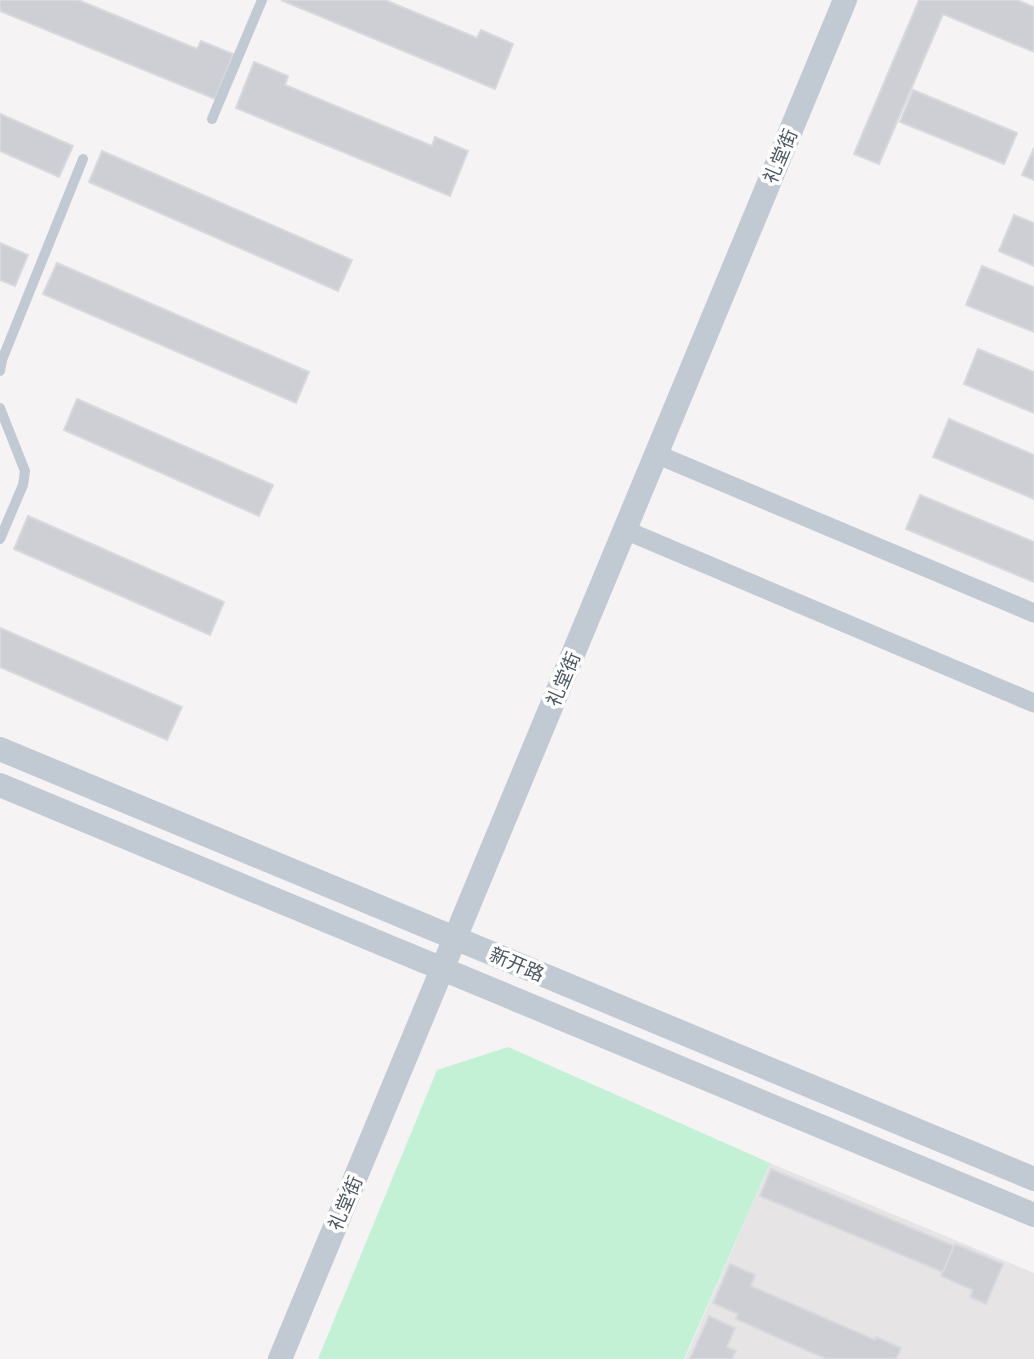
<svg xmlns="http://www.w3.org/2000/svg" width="1034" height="1359" font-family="Helvetica,'Noto Sans SC',sans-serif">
	<rect width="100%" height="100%" fill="#f5f3f3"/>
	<path fill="#e6e4e5" d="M770,1163L1034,1273V1359H685Z"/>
	<path fill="#c3f1d5" d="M508,1047L770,1163L684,1359H318L437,1070Z"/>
	<path fill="#cdcfd5" stroke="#d7d9de" stroke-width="2" d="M0,0H78L197,49L201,41L233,54L215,99L0,11Z
		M281,0H385L477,38L481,30L513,44L495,89Z
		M919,0H1017L1034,7V52L943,14L879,164L854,154Z
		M254,62L288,76L285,85L432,146L435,137L468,151L450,196L236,108Z
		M913,90L1017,133L1004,164L900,122Z
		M0,114L73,146L59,177L0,151Z
		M1034,148V180L1022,175Z
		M102,151L352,260L338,291L89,182Z
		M1014,215L1034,223V266L999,251Z
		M0,243L28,255L15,286L0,280Z
		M57,263L309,372L296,403L43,294Z
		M982,266L1034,287V332L966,305Z
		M978,349L1034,372V413L964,384Z
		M77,399L273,485L259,516L64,430Z
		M949,419L1034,455V499L933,457Z
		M920,495L1034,542V582L906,529Z
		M28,516L224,602L210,635L14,549Z
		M0,628L182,707L167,740L0,667Z
		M771,1169L954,1246L943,1272L760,1196Z
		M955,1244L1003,1264L986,1304L970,1297L973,1290L941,1276Z
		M730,1264L755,1275L751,1286L875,1340L876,1337L901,1348L896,1359H826L736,1319L738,1314L713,1303Z
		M709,1316L735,1328L727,1347L736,1351L732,1359H690Z"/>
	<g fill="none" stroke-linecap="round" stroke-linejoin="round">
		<path stroke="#c1cad2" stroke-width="10" d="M212,119L262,0
			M0,371L2,360L83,159
			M0,408L25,471L23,485L0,539"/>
		<path stroke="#c1cad2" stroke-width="19" d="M656,454L1034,613
			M625,530L1034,703"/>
		<path stroke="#c1cad2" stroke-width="24" d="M0,749L1034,1179
			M0,785L1034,1215
			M280,1359L845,0"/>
	</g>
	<g text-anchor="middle" stroke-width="7" stroke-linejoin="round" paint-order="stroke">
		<g font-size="19" fill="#4a5661" stroke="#fff">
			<text transform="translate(780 156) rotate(-67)" y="7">礼堂街</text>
			<text transform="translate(563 679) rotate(-67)" y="7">礼堂街</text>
			<text transform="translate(517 964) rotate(23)" y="7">新开路</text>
			<text transform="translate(345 1203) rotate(-67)" y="7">礼堂街</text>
		</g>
	</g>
</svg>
